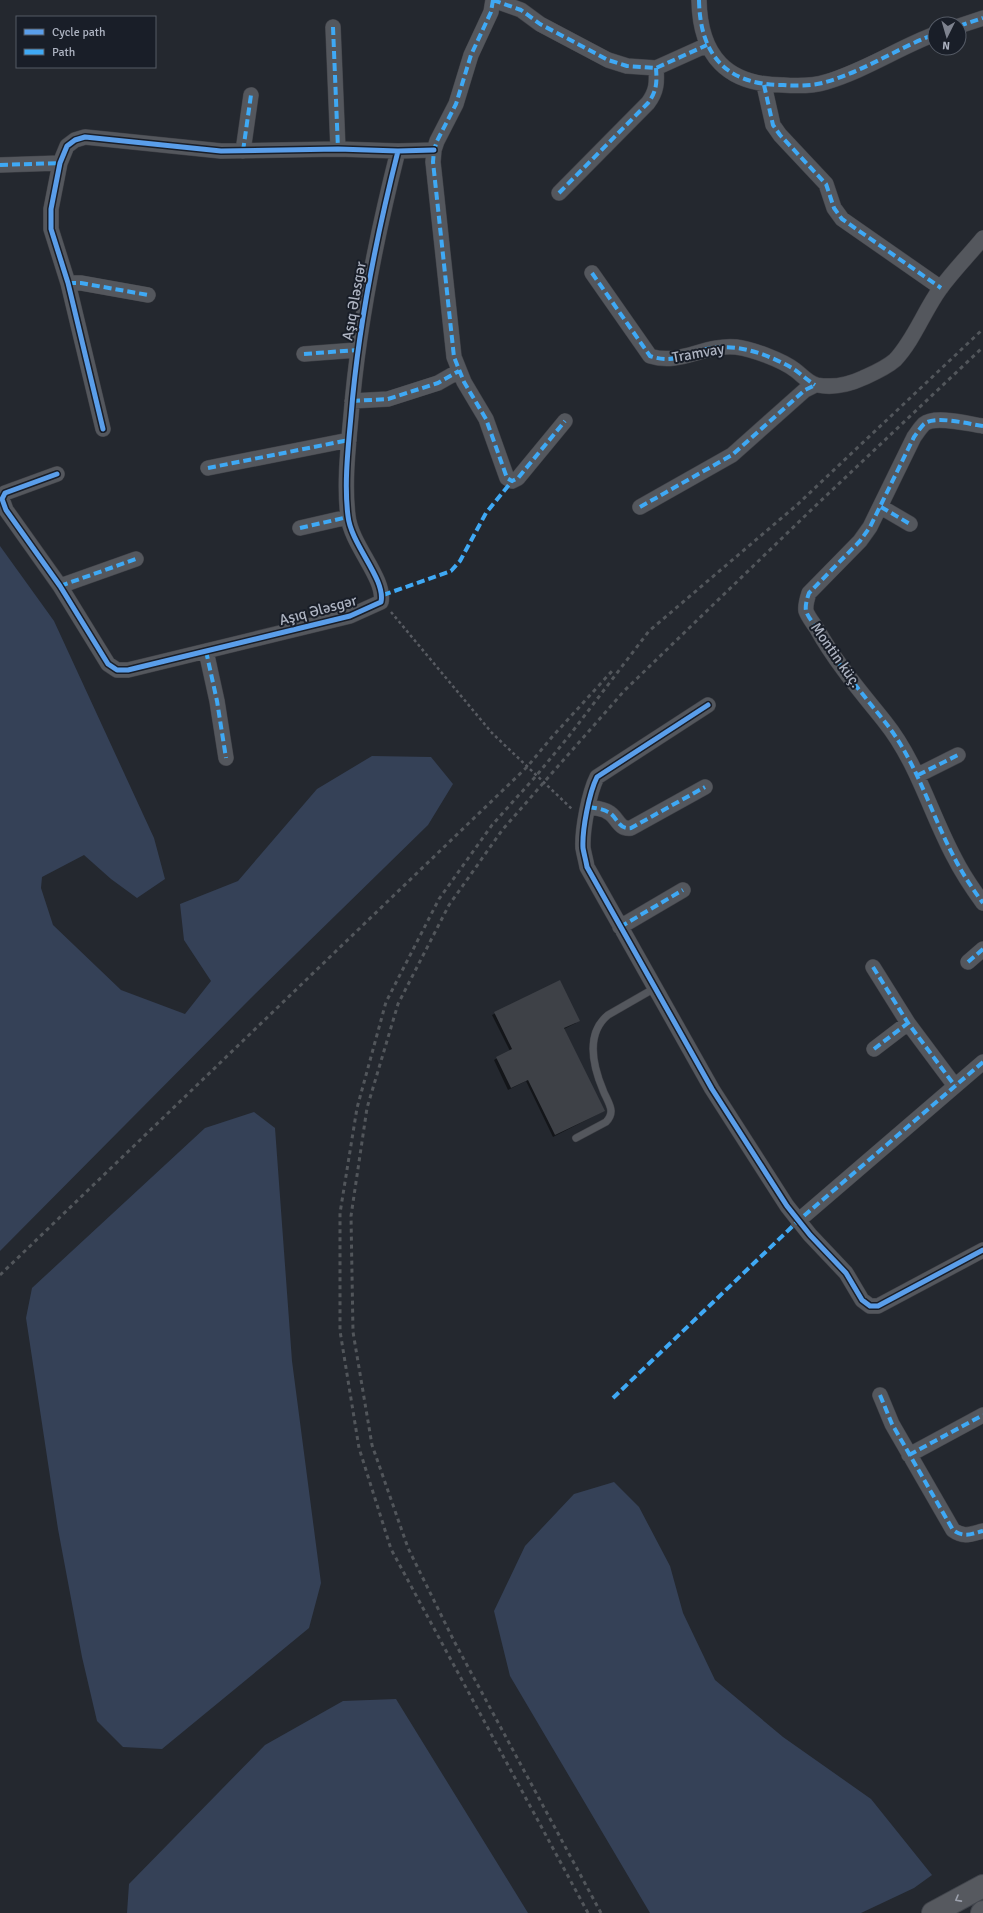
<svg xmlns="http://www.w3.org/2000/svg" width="983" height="1913" font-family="Signika,sans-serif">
	<rect width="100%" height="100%" fill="#24282f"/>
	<path fill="#354157" d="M0,546L54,621L154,838L165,879L137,898L111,879L84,855L42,877L41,888L53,925L121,990L185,1014L211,981L184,940L180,904L238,881L317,789L372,756L431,757L453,784L428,825L251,998L0,1251Z
		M254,1112L275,1128L292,1361L321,1583L309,1628L162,1749L123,1747L97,1721L82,1657L58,1529L26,1318L32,1288L205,1128Z
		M614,1482L639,1507L670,1566L683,1613L715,1680L783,1737L871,1799L932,1875L914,1888L861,1913H650L510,1676L494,1611L525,1546L574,1494Z
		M396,1699L528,1913H127L129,1884L265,1745L343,1701Z"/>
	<path fill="#0007" d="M560,982L576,1023L564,1029L604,1111L553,1137L526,1081L508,1090L494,1060L510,1051L492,1015Z"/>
	<path fill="#3e4147" d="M560,980L580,1021L564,1028L605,1111L555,1135L528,1080L511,1088L496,1057L512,1049L494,1012Z"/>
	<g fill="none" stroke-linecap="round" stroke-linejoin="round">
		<g stroke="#404248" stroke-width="8">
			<path id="service" d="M576,1138L606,1122C609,1119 611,1116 611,1111C611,1105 605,1096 603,1090C593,1066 585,1034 608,1015L655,988"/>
		</g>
		<g stroke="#404248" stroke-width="16">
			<path id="minor" d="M493,0L491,12L471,55L456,104L437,141L434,150L433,162L454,357L464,382L486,419L507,478L512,481L518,478L565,421
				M493,0L521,10L540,24L608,60L627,66L656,68L707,45
				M699,0C700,56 727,85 783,85C797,86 813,86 826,82C864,71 898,48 935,34
				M959,26L983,18
				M333,27L338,149
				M764,85L773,125L780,135L826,184L834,208L842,219L941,288
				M243,151L251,95
				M0,165L60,163
				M559,193L648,103C657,91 657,82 656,68
				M592,273L650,356C680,366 704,344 736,347C752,349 782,360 795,370C802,375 808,383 817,385C833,388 848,385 863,378C874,373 886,368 895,360C914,340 924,311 940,289C953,271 969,255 983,238
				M68,283H81L148,295
				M304,354L357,350
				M352,401L388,399L438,383L459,371
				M983,426C969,424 935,415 924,424C920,428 917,433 914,437L870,527L860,541L809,593C807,599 805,605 806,611C808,617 814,624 817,629C836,663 861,692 885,722C917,762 930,812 954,857C962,873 972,888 983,903
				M103,429L68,283L51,229V209L60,163L67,146L75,140L85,137L221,151L338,149L398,151L434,150
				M208,468L349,440
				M57,474L5,493L2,499L6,510L60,586L108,664L117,670H128L350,616L381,602C386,579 351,545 348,516C344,484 348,449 351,416C358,327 376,238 398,151
				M640,507L732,455L805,390L815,385
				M881,507L910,524
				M300,528L348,517
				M60,586L136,559
				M206,651L217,701L226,758
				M708,705L597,777C589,793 582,830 583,848C584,854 586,861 587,867L712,1089L787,1206L810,1235L846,1273L862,1300L870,1306H878L983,1250
				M918,775L958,755
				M589,807C595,808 604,809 608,812C618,817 618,830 631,828L705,787
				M620,927L683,890
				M968,962L983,949
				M873,967L908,1023L955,1086
				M874,1049L908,1023
				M798,1221L983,1062
				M880,1395L892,1424L953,1530C964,1538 971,1534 983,1531
				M909,1455L983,1415"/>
		</g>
		<g stroke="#41454c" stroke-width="24">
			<path id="primary" d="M933,1913L983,1886
				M982,1913L983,1912"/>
		</g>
		<path stroke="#585b62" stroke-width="2.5" stroke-dasharray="3 3" stroke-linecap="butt" d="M391,612L492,733L573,810"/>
		<use href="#service" stroke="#54575d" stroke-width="7"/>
		<use href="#minor" stroke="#54575d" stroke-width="15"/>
		<use href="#primary" stroke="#56595f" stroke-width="22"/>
		<path stroke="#52565b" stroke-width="3" stroke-dasharray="4 4" stroke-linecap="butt" d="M0,1275L527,767L552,737L612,671
			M588,1913L391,1549L359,1448L340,1331V1213L357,1108L386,1002L439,899L492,825L536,776L569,736L649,631L798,504L983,329
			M601,1913L454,1641L408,1548L372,1445L353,1332L351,1216L367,1108L398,1004L449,905L503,829L624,691L808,513L983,347"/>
		<path stroke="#3fa9f5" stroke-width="4" stroke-dasharray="8 4" stroke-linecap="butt" d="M493,0L491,12L471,55L456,104L437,141L434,150L433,162L454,357L464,382L486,419L507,478L512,481L518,478L565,421
			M493,0L521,10L540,24L608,60L627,66L656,68L707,45
			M699,0C700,56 727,85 783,85C797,86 813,86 826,82C864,71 898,48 935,34
			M959,26L983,18
			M333,27L338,149
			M764,85L773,125L780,135L826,184L834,208L842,219L941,288
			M243,151L251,95
			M0,165L60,163
			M559,193L648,103C657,91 657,82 656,68
			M592,273L650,356C677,365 689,351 713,348C740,344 769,355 792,368C800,373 807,380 815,385
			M68,283H81L148,295
			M304,354L357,350
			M352,401L388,399L438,383L459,371
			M983,426C969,424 935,415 924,424C920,428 917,433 914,437L870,527L860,541L809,593C807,599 805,605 806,611C808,617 814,624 817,629C836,663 861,692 885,722C917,762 930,812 954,857C962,873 972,888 983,903
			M208,468L349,440
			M640,507L732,455L805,390L815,385
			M881,507L910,524
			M300,528L348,517
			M60,586L136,559
			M383,595L451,571L460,561L486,513L512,481
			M206,651L217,701L226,758
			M918,775L958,755
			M589,807C595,808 604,809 608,812C618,817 618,830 631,828L705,787
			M620,927L683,890
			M968,962L983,949
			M873,967L908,1023L955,1086
			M874,1049L908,1023
			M880,1395L892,1424L953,1530C964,1538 971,1534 983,1531
			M613,1398L798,1221L983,1062
			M909,1455L983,1415"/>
		<g stroke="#191e28" stroke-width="8">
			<path id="cycleway" d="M103,429L68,283L51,229V209L60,163L67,146L75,140L85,137L221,151L338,149L398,151L434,150
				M57,474L5,493L2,499L6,510L60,586L108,664L117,670H128L350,616L381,602C386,579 351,545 348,516C344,484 348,449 351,416C358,327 376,238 398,151
				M708,705L597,777C589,793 582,830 583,848C584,854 586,861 587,867L712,1089L787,1206L810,1235L846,1273L862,1300L870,1306H878L983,1250"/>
		</g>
		<use href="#cycleway" stroke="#5a9eea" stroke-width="5"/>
	</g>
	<defs><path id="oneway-chevron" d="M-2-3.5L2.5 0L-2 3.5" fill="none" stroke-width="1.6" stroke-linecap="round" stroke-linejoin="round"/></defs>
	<use stroke="#9ca1ad" href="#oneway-chevron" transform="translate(958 1899) rotate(151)"/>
	<g text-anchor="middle" stroke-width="4" stroke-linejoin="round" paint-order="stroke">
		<g font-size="15" fill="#adb3c1" stroke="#191e28">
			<text transform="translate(354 301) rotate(-80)" y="5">Aşıq Ələsgər</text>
			<text transform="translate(698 353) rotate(-10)" y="5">Tramvay</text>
			<text transform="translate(318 610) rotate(-15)" y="5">Aşıq Ələsgər</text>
			<text transform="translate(836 655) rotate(55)" y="5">Montin küç.</text>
		</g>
	</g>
	<rect x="16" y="16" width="140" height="52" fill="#191e28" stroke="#545a65"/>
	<rect x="24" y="29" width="20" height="6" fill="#5a9eea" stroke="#545a65"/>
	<text x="52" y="36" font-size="12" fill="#adb3c1">Cycle path</text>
	<rect x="24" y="49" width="20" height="6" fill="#3fa9f5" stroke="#545a65"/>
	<text x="52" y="56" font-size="12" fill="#adb3c1">Path</text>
	<g transform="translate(947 36) rotate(185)"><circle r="19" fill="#191e28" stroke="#545a65"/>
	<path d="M0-3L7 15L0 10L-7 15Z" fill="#7d828e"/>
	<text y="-6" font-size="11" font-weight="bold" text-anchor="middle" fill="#adb3c1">N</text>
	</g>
</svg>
